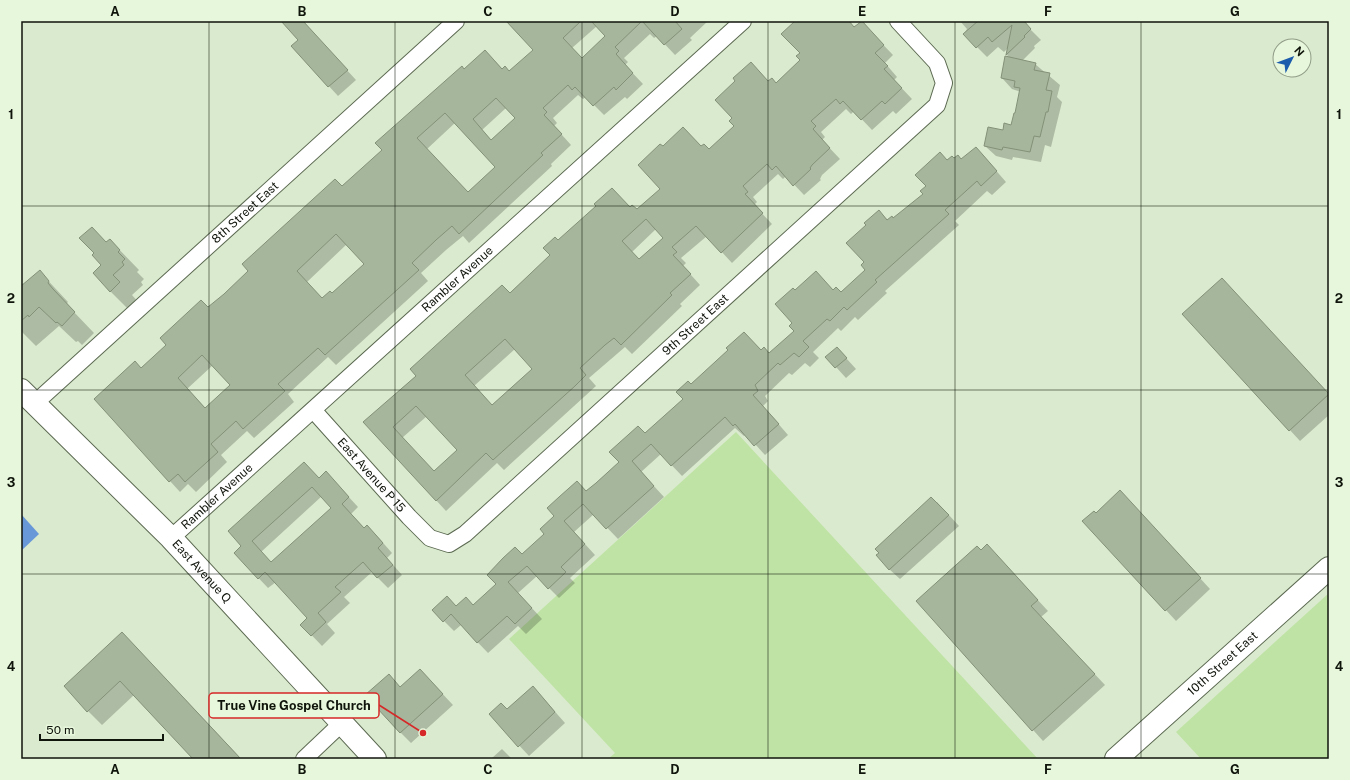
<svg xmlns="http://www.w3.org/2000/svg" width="1350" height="780" font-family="'Public Sans',sans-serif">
	<rect width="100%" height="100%" fill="#daeace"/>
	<path fill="#bfe3a5" d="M736,432L1038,759H608L615,753L509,639Z
		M1329,593V759H1201L1176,732Z"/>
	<path fill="#6998d9" d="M21,514L39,534L21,551Z"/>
	<path fill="#0003" fill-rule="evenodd" d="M288,21H302L356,80L338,96L292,46L300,40Z
		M518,21H708L690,38L692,40L675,55L657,36L654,38L650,34L624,58L628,62L625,65L643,84L627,99L625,97L604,115L586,97L583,99L578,95L553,118L557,123L554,126L571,145L551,164L552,166L469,243L463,236L446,250L421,273L428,281L336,365L328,357L288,394L294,402L254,438L247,431L221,455L227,462L196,492L188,484L180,492L95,399L142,369L383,150L464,70L495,61L503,70L510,72L534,50ZM597,26L607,37L582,59L572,48ZM506,108L516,118L491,141L482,130ZM456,122L497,167L468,193L427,149ZM347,244L365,264L332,294L322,299L307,282ZM213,365L231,385L206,409L187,389Z
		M797,21H846L854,28L871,32L893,55L885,63L897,77L894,80L912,99L896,114L893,111L872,130L854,111L851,114L846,109L821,132L825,137L822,140L840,159L822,175L820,179L821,180L804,195L786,176L783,179L778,174L753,197L757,202L754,205L772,224L732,263L707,236L681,258L686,263L683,266L700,285L680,304L682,306L632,354L625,347L589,378L596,386L504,470L497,463L446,511L364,422L551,256L558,242L630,208L637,211L661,189L663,148L702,147L709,150L735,126L769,82L776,84L802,60ZM656,229L664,238L639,260L632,252ZM515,349L533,369L492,406L474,386ZM427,416L458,450L434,472L402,438Z
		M960,21H1022L1041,40L1034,46L1035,48L1022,61L1035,64L1060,85L1057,97L1062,102L1051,147L1045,145L1041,162L1013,157L1012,160L996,156L985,146L1012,126L1016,115L1021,92L1012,89L1002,78L1010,58L1007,55L1008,48L1004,52L998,47L987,57L964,34L967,29Z
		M986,159L1006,182L992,195L987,191L955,221L959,225L885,291L887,293L858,320L855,317L841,331L838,328L813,352L819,358L810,367L805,363L792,375L789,373L765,396L768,401L763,406L788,435L765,455L746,434L744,436L735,428L682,476L661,454L641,472L664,497L618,539L594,514L574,532L595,555L570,578L575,583L559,598L537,576L518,593L542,619L526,634L518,626L488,653L461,625L454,631L444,621L457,607L474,606L497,584L522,555L546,534L586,492L620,462L646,434L684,400L691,386L761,351L769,354L795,331L794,323L795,291H834L841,293L867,270V225L878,211L888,220L893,219L924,194L948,161Z
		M110,240L139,270L137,272L144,279L141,282L143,285L132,295L139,303L130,311L110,291L102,266L106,243Z
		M40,272L68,302L67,303L72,310L94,333L82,345L78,341L76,342L59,326L36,346L21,331V288Z
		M1232,290L1329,395V415L1300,441L1184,315Z
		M837,348L856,369L846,378L836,367Z
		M319,479L335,482L358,507L351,514L365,529L377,536L392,553L387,558L402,575L388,588L372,572L344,597L350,603L327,624L335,633L322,646L302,625L309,618L276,582L268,588L235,553ZM322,496L333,508L272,563L261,552Z
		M937,502L959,526L900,579L889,569L880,553Z
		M1130,502L1210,589L1176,621L1084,521L1096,514Z
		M981,551L997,556L1048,611L1041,617L1105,685L1043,741L917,601Z
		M122,633L136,647L241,759H194L134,695L102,725L88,711L65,686Z
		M420,670L453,705L411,743L400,732L401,688Z
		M543,698L565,723L529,756L490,714L507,710Z
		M502,749L512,759H513H493L492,758Z"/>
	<path fill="#a6b69c" stroke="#839178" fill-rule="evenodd" d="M281,21H303L348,70L328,87L291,46L298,40Z
		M506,21H581L563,38L582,58L605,36L591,21H675L682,29L664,45L642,21L615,47L619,51L616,54L633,73L616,90L614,87L593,106L575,87L572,90L568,85L543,108L547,112L544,115L562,134L541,153L543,155L459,234L452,226L436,240L412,263L419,270L325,355L318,348L278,384L285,391L243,429L236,421L211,444L218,452L185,482L178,474L169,482L94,399L135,361L141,368L166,345L160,338L201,300L208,307L224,294L248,271L242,264L335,179L342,186L382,150L375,143L462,66L464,69L485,50L502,69L505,66L509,71L533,50ZM496,98L515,118L491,140L473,119ZM445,113L495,167L468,192L417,138ZM336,234L364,264L332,293L330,291L322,298L297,271ZM202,355L230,385L205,408L178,378Z
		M795,21H849L854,27L862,21L884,45L875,53L888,66L884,69L902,88L885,104L882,101L861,120L843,101L840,104L836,99L811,121L816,126L813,129L830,148L812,165L810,168L811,169L793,186L776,166L772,170L767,164L743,186L748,192L745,194L763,213L721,253L696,226L672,247L677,252L673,255L691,274L670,293L672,295L621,345L614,338L605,345L580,368L586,375L575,386L493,460L486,453L436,501L363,422L416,376L410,369L502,285L510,293L550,255L543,248L555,237L558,240L596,206L594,204L612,188L630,207L632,205L637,209L660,189L638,165L660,144L663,146L683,127L701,146L704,144L709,149L734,126L729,121L732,118L715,100L735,81L733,78L751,62L768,81L772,78L776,83L800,60L796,56L800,53L781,34ZM646,219L663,238L639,259L622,241ZM505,339L532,369L492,405L465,375ZM416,406L457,450L434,471L393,427Z
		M978,21H1024L1031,29L1024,36L1025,37L1006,55L1012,25L992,42L988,37L976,48L963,34Z
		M1005,56L1036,63L1034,70L1050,73L1046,90L1052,91L1048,112H1046L1040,137L1034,136L1030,152L1003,147L1002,150L984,146L988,127L1003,130L1004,123L1011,125L1014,113H1015L1020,88L1014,87L1015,81L1001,78Z
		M976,147L997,171L981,186L977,181L945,210L949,214L875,280L877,282L847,310L844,307L830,321L827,319L803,341L809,347L799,357L794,353L780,365L778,363L755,385L758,391L753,395L779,424L754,446L735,424L733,426L725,417L671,466L651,444L632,461L654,486L606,529L583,504L564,521L585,544L561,567L566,572L548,589L527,566L508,582L532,608L515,624L507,616L477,643L451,614L443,622L432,610L447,596L456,606L466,597L473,605L496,584L487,575L503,558L515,547L522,554L544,534L540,529L554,516L547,508L559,497L577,481L586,491L596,483L619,462L609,452L638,426L645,433L683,399L676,392L688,381L691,384L728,350L726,348L744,332L761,350L764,347L769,353L794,331L789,326L792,323L775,304L793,288L795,290L816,271L833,290L836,287L841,292L865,270L861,265L864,262L846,243L866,225L864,223L879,210L887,220L892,216L893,218L923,194L920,191L926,186L915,175L940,152L947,160L952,156L954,158L958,155L961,159Z
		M92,227L106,242L110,239L120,250L118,252L125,259L122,262L124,265L113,275L120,282L110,292L93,273L101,265L92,255L94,253L79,238Z
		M40,270L49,281L48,283L53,289L75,312L62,326L57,322L56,323L39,307L29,317L28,315L21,321V286Z
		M1222,278L1329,394L1289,431L1182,314Z
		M837,347L847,358L835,368L825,357Z
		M304,462L319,478L326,471L349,497L342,504L364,528L367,525L383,543L378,548L393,565L377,578L363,562L335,587L341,592L318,613L326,622L311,636L300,625L307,618L265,572L258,579L245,565L234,553L241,546L228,531ZM312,487L331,508L271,562L252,541Z
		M1120,490L1201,578L1165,611L1082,521L1094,511L1096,513Z
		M931,497L949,515L889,570L876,555L879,553L875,549Z
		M987,544L1038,600L1031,606L1095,674L1032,731L916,601L977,546L981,550Z
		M122,632L241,759H193L120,681L87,712L64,686Z
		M420,669L443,694L400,733L365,695L389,674L400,687Z
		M533,686L555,712L518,747L489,714L501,703L507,709Z"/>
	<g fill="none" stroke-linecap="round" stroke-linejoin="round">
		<g stroke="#5b6951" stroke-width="18">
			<g id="minor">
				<path id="s1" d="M34,404L456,21"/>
				<path id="s2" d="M314,411L409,517L430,538L449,544L465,534L937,105L944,83L937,63L898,21"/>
				<path id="s3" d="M171,538L743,21"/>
				<path d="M304,759L342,723"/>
			</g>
		</g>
		<g stroke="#5b6951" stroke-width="24">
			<g id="secondary">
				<path id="s4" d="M21,390L171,538L375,759"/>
				<path id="s5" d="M1116,759L1329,568"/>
			</g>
		</g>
		<use href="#minor" stroke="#fff" stroke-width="16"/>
		<use href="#secondary" stroke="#fff" stroke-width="22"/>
	</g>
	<path fill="none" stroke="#10150c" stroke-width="1" stroke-opacity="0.55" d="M209,21V759M395,21V759M582,21V759M768,21V759M955,21V759M1141,21V759M21,206H1329M21,390H1329M21,574H1329"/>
	<g text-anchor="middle" stroke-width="3" stroke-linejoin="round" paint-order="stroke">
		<g font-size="12" fill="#10150c" stroke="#e7f7db">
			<text dy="4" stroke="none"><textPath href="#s1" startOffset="285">8th Street East</textPath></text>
			<text dy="4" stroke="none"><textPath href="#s3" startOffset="386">Rambler Avenue</textPath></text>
			<text dy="4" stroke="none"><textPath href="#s2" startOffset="522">9th Street East</textPath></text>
			<text dy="4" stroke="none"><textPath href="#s2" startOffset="86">East Avenue P 15</textPath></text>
			<text dy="4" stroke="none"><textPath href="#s3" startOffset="62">Rambler Avenue</textPath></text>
			<text dy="4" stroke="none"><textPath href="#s4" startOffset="256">East Avenue Q</textPath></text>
			<text dy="4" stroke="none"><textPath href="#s5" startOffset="143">10th Street East</textPath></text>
		</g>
	</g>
	<path fill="none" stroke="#d62828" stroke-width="1.5" d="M423 733L379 705"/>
	<circle fill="#d62828" stroke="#e7f7db" stroke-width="1.5" cx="423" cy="733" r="4"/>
	<rect fill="#e7f7db" stroke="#d62828" stroke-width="1.5" x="209" y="693" width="170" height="25" rx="4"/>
	<g font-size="13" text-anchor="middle" font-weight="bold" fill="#10150c">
		<text x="294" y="710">True Vine Gospel Church</text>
	</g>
	<rect width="1350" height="780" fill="none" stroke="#e7f7db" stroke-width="44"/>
	<g transform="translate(1292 58) rotate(48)"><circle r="19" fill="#e7f7db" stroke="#919d88"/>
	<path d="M0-3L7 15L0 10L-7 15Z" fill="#1b5cad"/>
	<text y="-6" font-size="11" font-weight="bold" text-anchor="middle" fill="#10150c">N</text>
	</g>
	<path d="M40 734v6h123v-6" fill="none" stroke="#10150c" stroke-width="2"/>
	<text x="46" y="734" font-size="12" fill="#10150c" stroke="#e7f7db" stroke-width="3" paint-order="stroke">50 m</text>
	<rect x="22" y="22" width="1306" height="736" fill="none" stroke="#10150c" stroke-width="1.5"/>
	<g font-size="13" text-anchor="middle" font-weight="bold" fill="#10150c">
		<text x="115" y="16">A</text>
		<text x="302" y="16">B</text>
		<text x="488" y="16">C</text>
		<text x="675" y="16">D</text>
		<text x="862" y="16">E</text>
		<text x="1048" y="16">F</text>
		<text x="1235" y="16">G</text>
		<text x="11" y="119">1</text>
		<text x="1339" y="119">1</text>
		<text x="11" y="303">2</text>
		<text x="1339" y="303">2</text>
		<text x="11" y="487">3</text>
		<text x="1339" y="487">3</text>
		<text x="11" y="671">4</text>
		<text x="1339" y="671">4</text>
		<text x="115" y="774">A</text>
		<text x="302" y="774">B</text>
		<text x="488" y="774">C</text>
		<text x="675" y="774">D</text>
		<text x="862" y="774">E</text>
		<text x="1048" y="774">F</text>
		<text x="1235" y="774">G</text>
	</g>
</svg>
